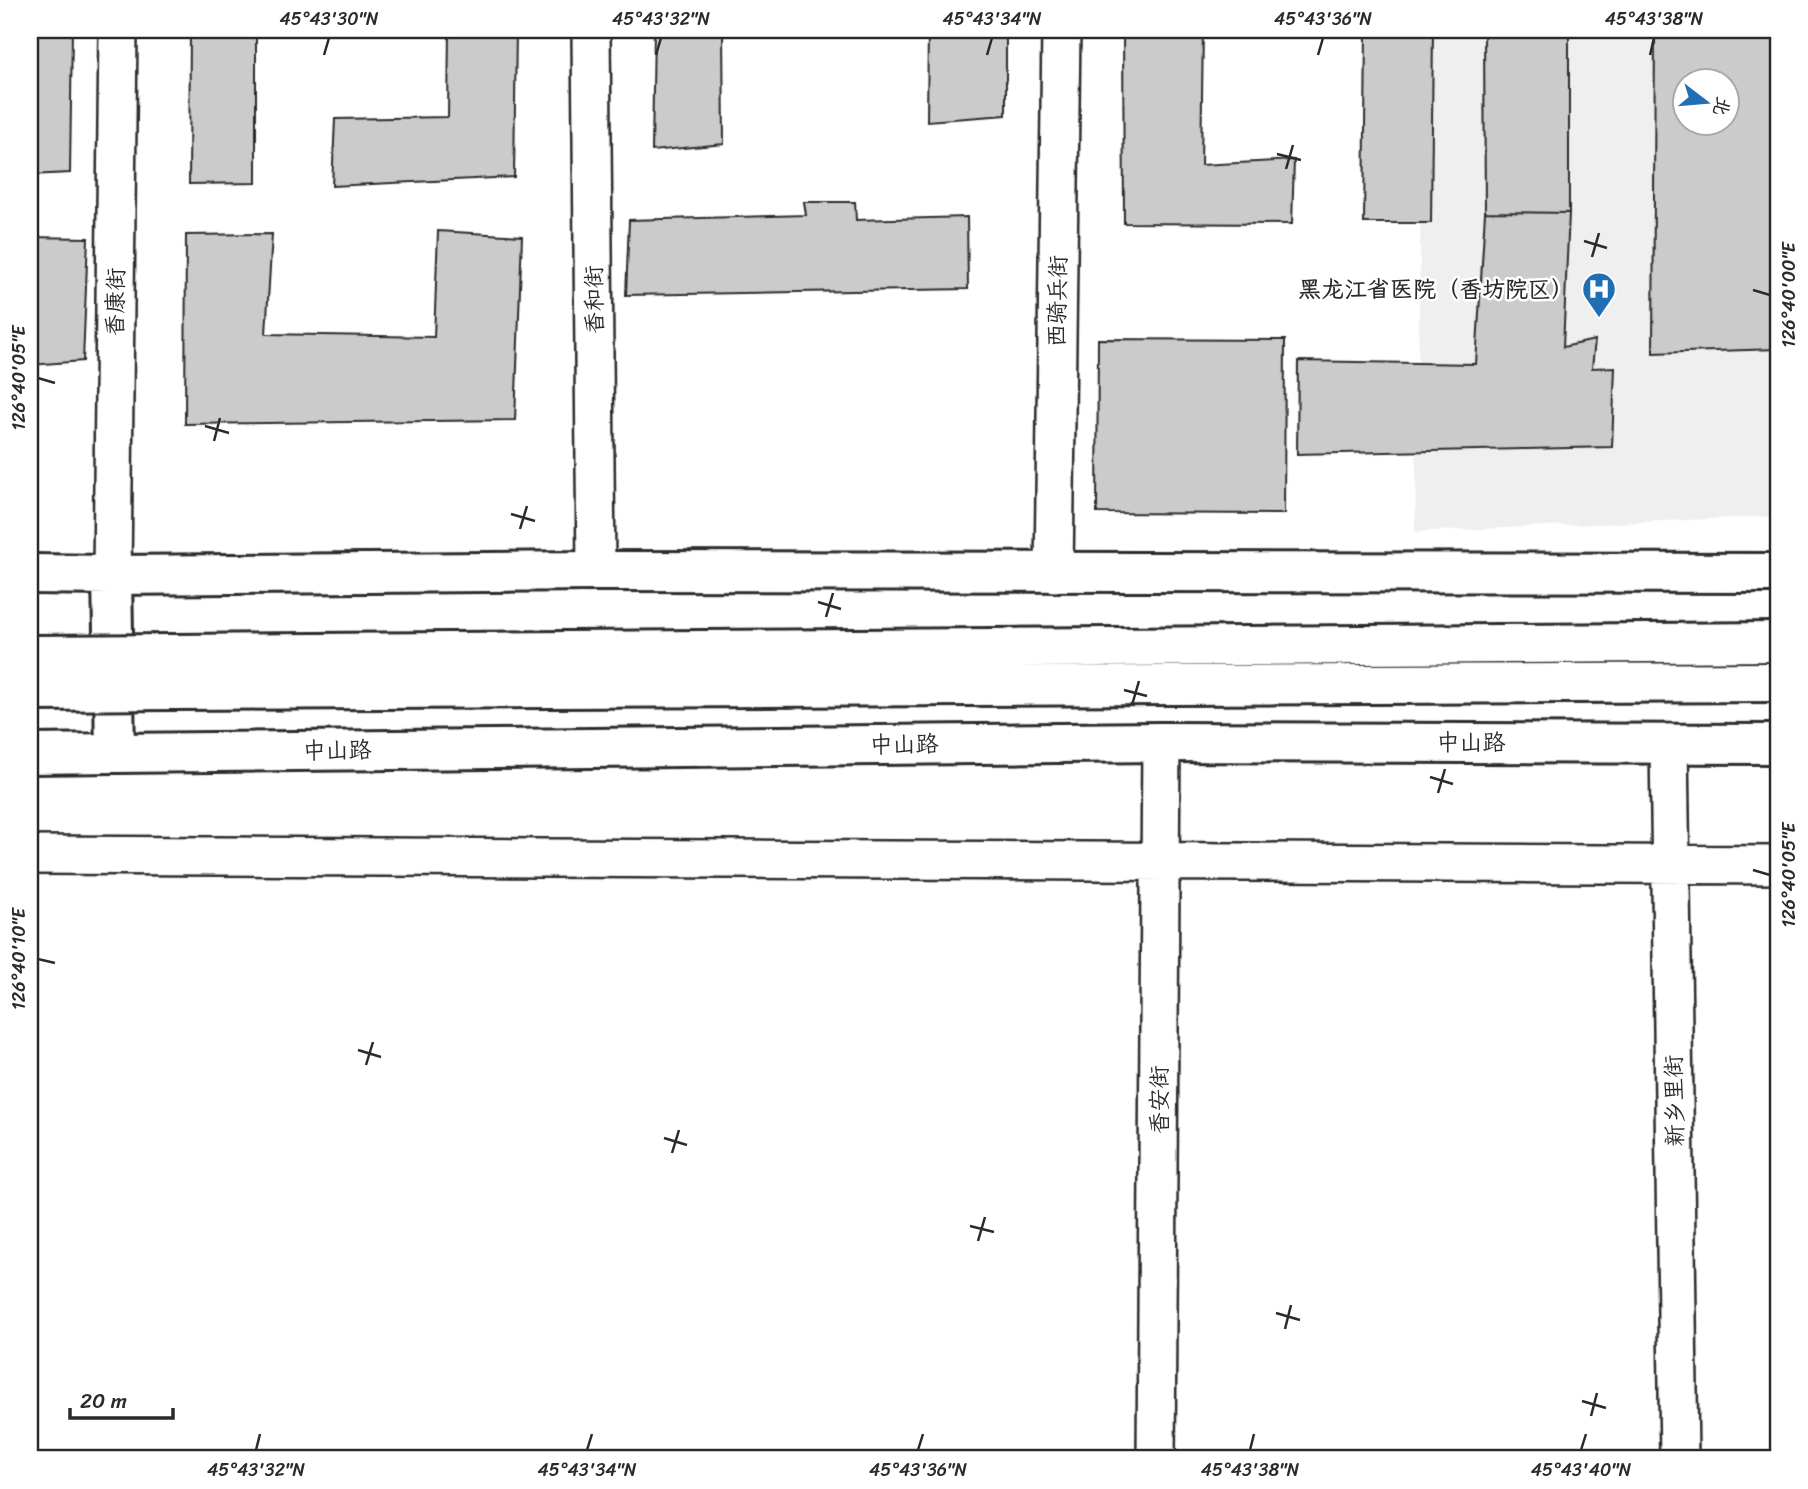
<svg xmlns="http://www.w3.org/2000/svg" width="1808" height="1489" font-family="Sriracha,'LXGW WenKai TC',sans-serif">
	<rect width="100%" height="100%" fill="#fff"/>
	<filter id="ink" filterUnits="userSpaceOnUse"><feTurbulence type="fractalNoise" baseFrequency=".0143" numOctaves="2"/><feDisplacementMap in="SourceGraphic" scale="14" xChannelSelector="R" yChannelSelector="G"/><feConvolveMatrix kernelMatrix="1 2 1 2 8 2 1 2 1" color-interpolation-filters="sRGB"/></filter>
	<g filter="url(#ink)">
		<path fill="#efefef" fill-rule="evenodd" d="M1424,30H1778V516L1415,532ZM1686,80H1728V122H1686Z"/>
		<path fill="#cbcbcb" stroke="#2b2b2b" stroke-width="2" fill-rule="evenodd" d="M30,30H72L70,173L30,175Z
			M190,30H256V183L189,184Z
			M449,30H516L514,177L332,186L335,119L448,117Z
			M654,30H723L724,144L652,151Z
			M928,30H1006V115L927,121Z
			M1123,30H1203L1201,165L1294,160L1292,224L1124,223Z
			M1366,30H1433L1431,223H1364Z
			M1484,30H1569V213L1485,212Z
			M1655,30H1778V349L1653,353ZM1686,80H1728V122H1686Z
			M804,202H855L856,220L967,217L968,289L626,295L629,220L806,215Z
			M1485,212L1569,213L1563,347L1595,340L1592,368L1615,367L1612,447L1297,454L1298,361L1476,364Z
			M438,231L522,236L515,420L185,424L186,235L272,234L266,334L434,337Z
			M30,237L88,238L83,361L30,365Z
			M1098,339L1285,340L1284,514L1097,513Z"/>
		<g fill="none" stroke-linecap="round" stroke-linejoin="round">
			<g stroke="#2b2b2b" stroke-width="42">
				<path id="minor" d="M591,30L596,571
					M1054,573L1061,30
					M112,575L118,30
					M1669,743L1679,1459
					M30,855L1778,865
					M1156,1459L1161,742"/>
			</g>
			<g stroke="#2b2b2b" stroke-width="44">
				<path id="major" d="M112,575L596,571L1778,573
					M174,654L1778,642
					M173,690L1778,682
					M115,753L1161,742L1778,744"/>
			</g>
			<g stroke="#2b2b2b" stroke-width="44">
				<path id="highway" d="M30,574L112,575L115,753L30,754"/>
			</g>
			<use href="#minor" stroke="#fff" stroke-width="37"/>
			<use href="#major" stroke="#fff" stroke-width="38"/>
			<use href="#highway" stroke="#fff" stroke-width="38"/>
			<g stroke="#2b2b2b" stroke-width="44" stroke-linecap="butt">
				<path id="highway-bridge" d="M30,655L174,654
					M30,691L173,690"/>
			</g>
			<use href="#highway-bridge" stroke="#fff" stroke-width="38"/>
		</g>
	</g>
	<path fill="none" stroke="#2b2b2b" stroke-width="2.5" d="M324,55L329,38M656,55L661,38M987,55L992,38M1318,55L1323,38M1650,55L1654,38M1277,154L1301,160M1286,169L1293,145M1584,241L1607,248M1592,257L1599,233M1753,290L1770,295M38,378L55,383M205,426L229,433M214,441L220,418M511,514L535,521M520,529L527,506M818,602L841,609M826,617L833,593M1124,690L1147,696M1132,705L1139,681M1430,777L1453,784M1438,793L1445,769M1753,870L1770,875M38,959L55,963M358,1050L381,1057M366,1065L373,1042M664,1138L687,1145M672,1153L679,1130M970,1226L994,1232M978,1241L985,1217M1276,1313L1300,1320M1285,1329L1291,1305M1582,1401L1606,1408M1591,1416L1597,1393M256,1450L260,1434M587,1450L592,1434M918,1450L923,1434M1250,1450L1254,1434M1581,1450L1586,1434"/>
	<defs>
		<g id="hospital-pin" transform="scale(1.75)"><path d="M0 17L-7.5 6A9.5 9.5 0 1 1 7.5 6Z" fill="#1f6fb2" stroke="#fff"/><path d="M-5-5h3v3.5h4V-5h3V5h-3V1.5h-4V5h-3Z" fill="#fff"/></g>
	</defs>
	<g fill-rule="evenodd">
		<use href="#hospital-pin" x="1599" y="289"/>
	</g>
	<g text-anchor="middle" stroke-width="5" stroke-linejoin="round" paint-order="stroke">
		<g font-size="23" font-weight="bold" fill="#2b2b2b" stroke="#fff" text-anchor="end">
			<text x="1574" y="297">黑龙江省医院（香坊院区）</text>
		</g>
		<g font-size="23" fill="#2b2b2b" stroke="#fff">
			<text transform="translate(594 300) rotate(-91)" y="8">香和街</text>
			<text transform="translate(1057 301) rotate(-89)" y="8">西骑兵街</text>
			<text transform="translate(115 302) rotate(-89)" y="8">香康街</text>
			<text x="1471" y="750">中山路</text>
			<text transform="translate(904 744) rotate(-1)" y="8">中山路</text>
			<text transform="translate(337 750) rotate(-1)" y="8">中山路</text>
			<text transform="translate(1159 1100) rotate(-90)" y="8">香安街</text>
			<text transform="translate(1674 1101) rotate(-91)" y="8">新乡里街</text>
		</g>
	</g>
	<rect width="1808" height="1489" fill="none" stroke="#fff" stroke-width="77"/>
	<g transform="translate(1706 102) rotate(106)"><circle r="33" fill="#ffffff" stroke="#aaaaaa" stroke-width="2"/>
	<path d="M0-5L12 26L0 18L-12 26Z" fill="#1f6fb2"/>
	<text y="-10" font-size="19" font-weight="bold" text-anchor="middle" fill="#2b2b2b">北</text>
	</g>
	<path d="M70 1408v10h103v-10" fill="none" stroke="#2b2b2b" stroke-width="3.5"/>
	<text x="80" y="1408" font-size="21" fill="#2b2b2b" stroke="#ffffff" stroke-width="5" paint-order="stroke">20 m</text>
	<rect x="38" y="38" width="1732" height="1412" fill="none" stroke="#2b2b2b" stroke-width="2.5"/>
	<g font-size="18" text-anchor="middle" fill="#2b2b2b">
		<text x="329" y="25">45°43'30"N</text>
		<text x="661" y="25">45°43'32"N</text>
		<text x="992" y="25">45°43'34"N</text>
		<text x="1323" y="25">45°43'36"N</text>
		<text x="1654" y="25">45°43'38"N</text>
		<text transform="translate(1789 295) rotate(-90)" y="6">126°40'00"E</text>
		<text transform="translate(19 378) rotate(-90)" y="6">126°40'05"E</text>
		<text transform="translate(1789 875) rotate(-90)" y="6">126°40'05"E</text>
		<text transform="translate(19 959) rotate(-90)" y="6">126°40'10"E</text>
		<text x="256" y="1476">45°43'32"N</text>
		<text x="587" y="1476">45°43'34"N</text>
		<text x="918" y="1476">45°43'36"N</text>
		<text x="1250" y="1476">45°43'38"N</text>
		<text x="1581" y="1476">45°43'40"N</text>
	</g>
</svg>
